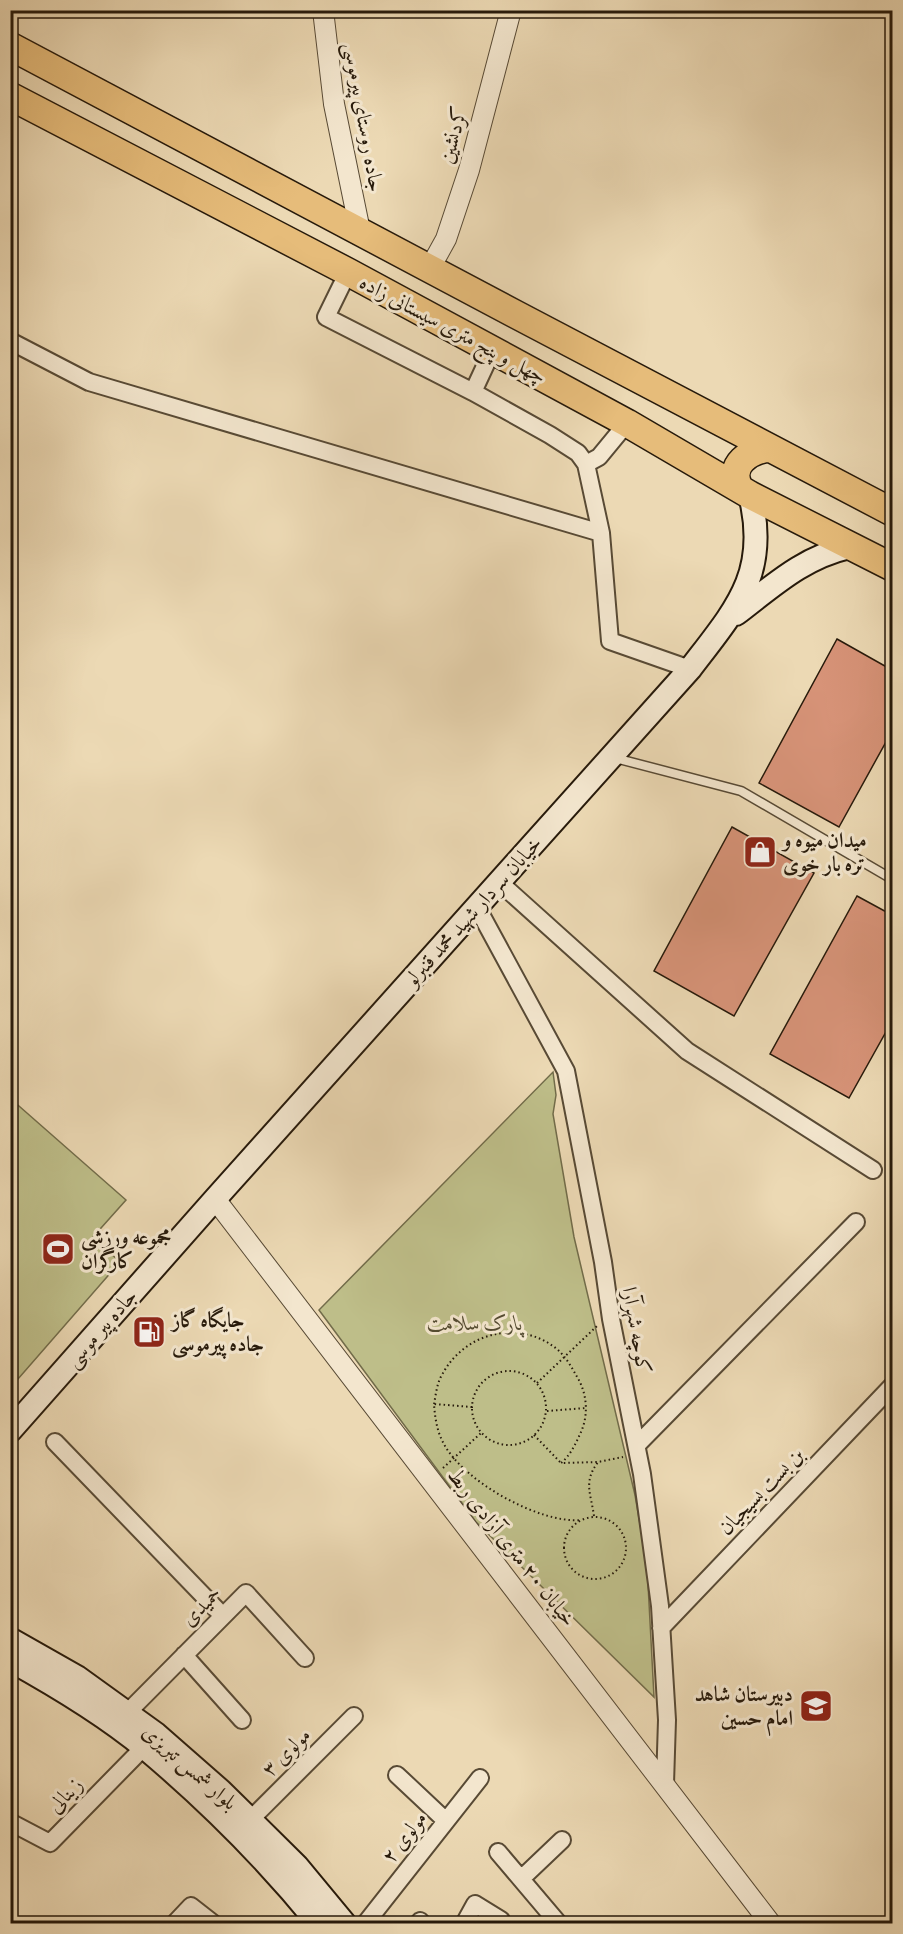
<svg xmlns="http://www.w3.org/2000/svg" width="903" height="1934" font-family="Alegreya,Amiri,serif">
	<rect width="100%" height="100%" fill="#ecd9b4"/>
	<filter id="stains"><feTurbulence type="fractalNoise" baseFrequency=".00333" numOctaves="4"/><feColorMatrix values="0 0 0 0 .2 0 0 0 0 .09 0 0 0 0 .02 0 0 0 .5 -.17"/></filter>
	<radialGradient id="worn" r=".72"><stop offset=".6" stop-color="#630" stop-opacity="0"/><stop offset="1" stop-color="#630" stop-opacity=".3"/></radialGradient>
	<path fill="#bebe89" stroke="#726c4a" stroke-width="1.5" d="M553,1072L556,1095L553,1114L574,1237L635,1495L647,1565L654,1697L476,1522L319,1310Z
		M11,1099L126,1200L93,1237L120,1262L11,1387Z"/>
	<path fill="#d79378" stroke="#271a0b" stroke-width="1.5" d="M837,639L892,670V731L839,827L759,783Z
		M732,827L814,873L734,1016L654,971Z
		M857,896L892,915V1021L849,1098L770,1054Z"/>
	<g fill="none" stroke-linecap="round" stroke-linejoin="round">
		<g stroke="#584a35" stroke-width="11">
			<path id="service" d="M615,758L741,791L892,879"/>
		</g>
		<g stroke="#584a35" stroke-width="20">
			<path id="minor" d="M348,272L326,317L473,392L550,435L578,453L586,464L601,533
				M10,341L89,382L601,533L610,641L690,669
				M473,392L492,351
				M586,464L599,457L627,423
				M499,882L687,1051L873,1170
				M477,907L566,1071L603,1262L611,1319L642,1474L660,1606L667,1720L665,1784
				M55,1442L223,1616
				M637,1445L856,1222
				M661,1628L892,1386
				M184,1655L242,1720
				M127,1713L246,1593L305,1658
				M397,1775L446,1821
				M250,1820L354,1716
				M10,1822L50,1843L144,1747
				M498,1852L559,1924
				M521,1879L562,1840
				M174,1924L191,1906L214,1924
				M365,1924L480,1778
				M418,1924L420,1921L423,1924
				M464,1924L475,1904L501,1920"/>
		</g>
		<g stroke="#584a35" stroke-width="22">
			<path id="tertiary" d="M323,10L334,104L360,231
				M430,268L446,239L469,170L511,10
				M215,1199L771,1924"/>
		</g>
		<g stroke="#271a0b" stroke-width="26">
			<path id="secondary" d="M736,614C773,586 802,558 849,547
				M10,1431L215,1199L690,669C735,610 770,574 750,495
				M10,1639L77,1677L156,1734L221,1791L297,1866L345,1924
				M10,1660C57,1686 104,1714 145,1748C208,1801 267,1860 319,1924"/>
		</g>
		<g stroke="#271a0b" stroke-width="30">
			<path id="trunk" d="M10,46L515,314L892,512
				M10,96L348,272L627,423L750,495L892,567
				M739,487C727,465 750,450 770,448"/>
		</g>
		<path stroke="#271a0b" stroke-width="2" stroke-dasharray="1.5 3" stroke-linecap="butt" d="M472 1408a37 37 0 1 1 74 0a37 37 0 1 1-74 0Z
			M537,1383L597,1326
			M434,1404C436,1394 437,1382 443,1373C466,1332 519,1319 557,1349C565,1356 571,1366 576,1375C587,1392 589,1414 581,1432C576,1443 570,1456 561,1463L598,1462L623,1457
			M472,1407L434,1404C435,1418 437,1432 444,1444C463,1481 540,1524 581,1520
			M547,1411L586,1408
			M534,1435L561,1463
			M443,1468L481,1433
			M594,1516C591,1494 583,1482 598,1462
			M564 1548a31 31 0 1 1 62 0a31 31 0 1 1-62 0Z"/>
		<use href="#service" stroke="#f3e6ce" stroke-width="8"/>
		<use href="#minor" stroke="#f3e6ce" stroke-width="16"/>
		<use href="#tertiary" stroke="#f3e6ce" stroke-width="20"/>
		<use href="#secondary" stroke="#f3e6ce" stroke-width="22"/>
		<use href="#trunk" stroke="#e6bc7a" stroke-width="27"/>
	</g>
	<defs>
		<g id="shop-square" transform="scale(1.725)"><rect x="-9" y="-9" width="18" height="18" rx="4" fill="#8f2418" stroke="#f3e6ce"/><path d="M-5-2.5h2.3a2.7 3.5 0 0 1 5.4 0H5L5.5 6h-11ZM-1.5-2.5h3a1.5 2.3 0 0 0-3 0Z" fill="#fff"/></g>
		<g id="stadium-square" transform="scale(1.725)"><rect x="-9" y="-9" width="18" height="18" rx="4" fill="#8f2418" stroke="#f3e6ce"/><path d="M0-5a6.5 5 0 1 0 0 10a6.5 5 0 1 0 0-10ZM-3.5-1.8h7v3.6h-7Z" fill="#fff"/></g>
		<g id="fuel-square" transform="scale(1.725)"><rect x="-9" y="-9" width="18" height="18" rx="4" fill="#8f2418" stroke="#f3e6ce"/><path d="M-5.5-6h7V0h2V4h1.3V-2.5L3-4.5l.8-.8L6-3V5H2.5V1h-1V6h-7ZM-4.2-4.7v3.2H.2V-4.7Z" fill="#fff"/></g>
		<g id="school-square" transform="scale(1.725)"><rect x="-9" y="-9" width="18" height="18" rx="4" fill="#8f2418" stroke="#f3e6ce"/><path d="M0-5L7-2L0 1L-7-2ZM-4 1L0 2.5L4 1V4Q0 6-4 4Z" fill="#fff"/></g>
	</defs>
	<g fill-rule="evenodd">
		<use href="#shop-square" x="760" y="852"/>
		<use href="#stadium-square" x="58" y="1249"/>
		<use href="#fuel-square" x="149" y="1332"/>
		<use href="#school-square" x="816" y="1706"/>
	</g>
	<g text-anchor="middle" stroke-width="6" stroke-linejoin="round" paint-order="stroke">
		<g font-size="21" fill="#271a0b" stroke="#f3e6ce">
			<text transform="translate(364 117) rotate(80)" y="7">جاده روستای پیرموسی</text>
			<text transform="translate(453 135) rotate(-75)" y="7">کردنشین</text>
			<text transform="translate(453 329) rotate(28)" y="7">چهل و پنج متری سیستانی زاده</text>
			<text transform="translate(473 911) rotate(-48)" y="7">خیابان سردار شهید محمد قنبرلو</text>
			<text transform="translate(101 1328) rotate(-49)" y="7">جاده پیر موسی</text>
			<text transform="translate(637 1330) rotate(80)" y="7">کوچه شهرآرا</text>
			<text transform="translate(761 1491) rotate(-46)" y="7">بن بست بسیجیان</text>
			<text transform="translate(512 1547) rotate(52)" y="7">خیابان ۲۰ متری آزادی ربط</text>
			<text transform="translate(201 1606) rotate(-45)" y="7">حمیدی</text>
			<text transform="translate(286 1752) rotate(-45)" y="7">مولوی ۳</text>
			<text transform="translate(190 1767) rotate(41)" y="7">بلوار شمس تبریزی</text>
			<text transform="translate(65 1795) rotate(-46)" y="7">زینالی</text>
			<text transform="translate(404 1837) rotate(-52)" y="7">مولوی ۲</text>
		</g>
		<g font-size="21" font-weight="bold" fill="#271a0b" stroke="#f3e6ce" text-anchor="start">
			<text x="783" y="847">میدان میوه و<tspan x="783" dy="24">تره بار خوی</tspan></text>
			<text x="81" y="1244">مجموعه ورزشی<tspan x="81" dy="24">کارگران</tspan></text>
			<text x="172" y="1327">جایگاه گاز<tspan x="172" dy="24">جاده پیرموسی</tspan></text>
			<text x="793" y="1701" text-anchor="end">دبیرستان شاهد<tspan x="793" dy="24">امام حسین</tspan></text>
		</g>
		<g font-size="21" font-style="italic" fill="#544b31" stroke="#f3e6ce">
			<text x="475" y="1330">پارک سلامت</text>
		</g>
	</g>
	<rect width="903" height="1934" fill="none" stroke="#ecd9b4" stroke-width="36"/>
	<rect x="12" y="12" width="879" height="1910" fill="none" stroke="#271a0b" stroke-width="3"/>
	<rect x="18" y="18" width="867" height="1898" fill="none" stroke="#271a0b" stroke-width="1.5"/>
	<rect width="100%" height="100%" filter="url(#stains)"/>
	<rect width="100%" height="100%" fill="url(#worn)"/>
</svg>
